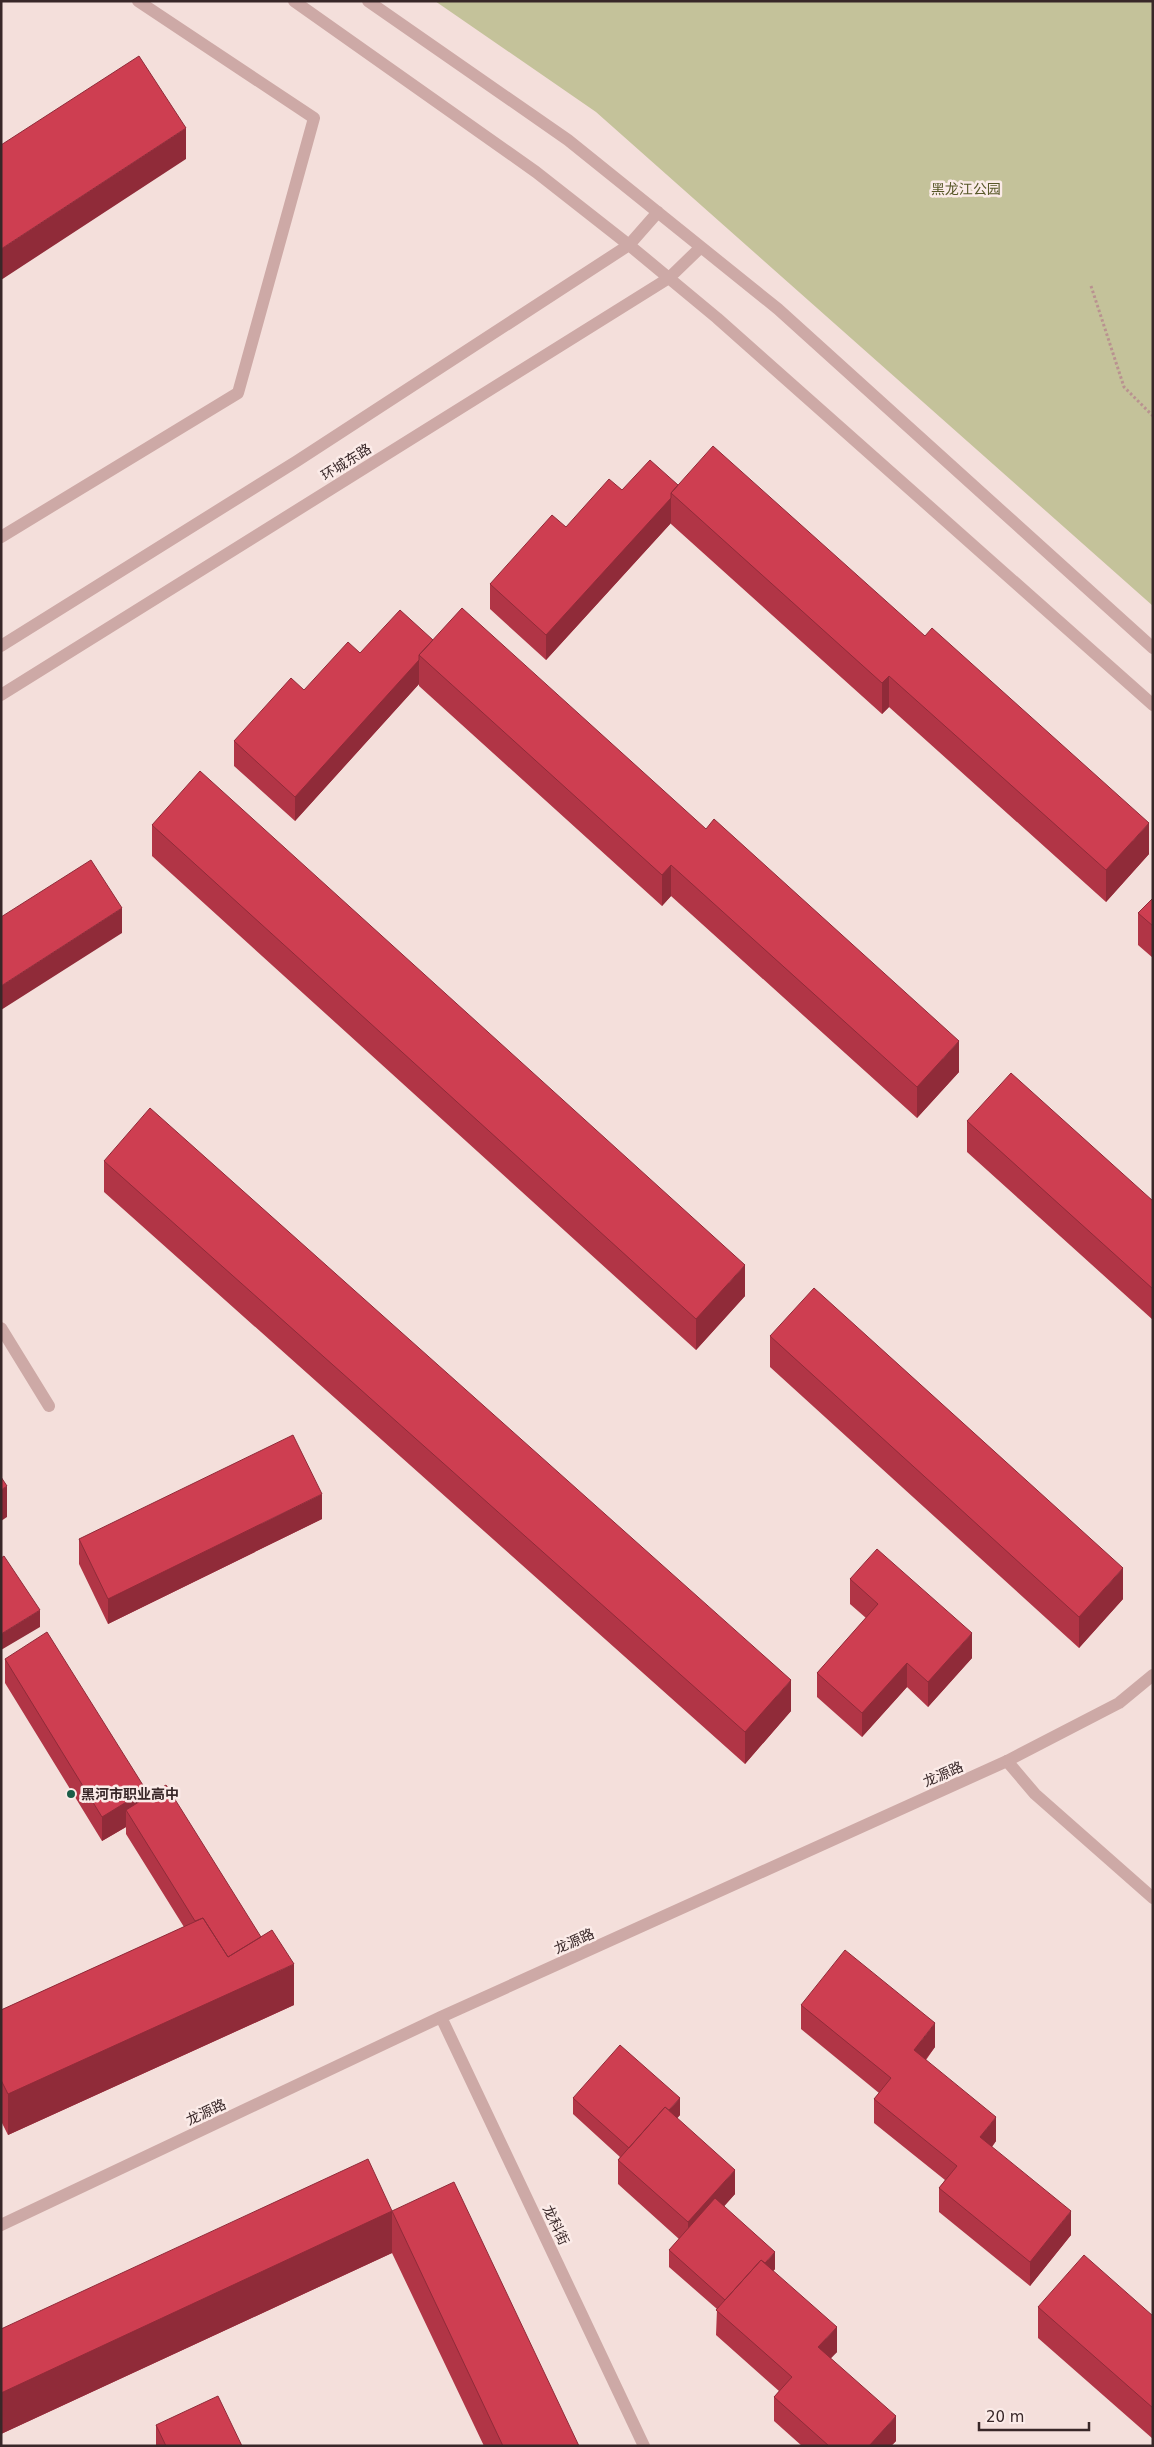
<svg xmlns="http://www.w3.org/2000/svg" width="1154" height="2447" font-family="'DejaVu Sans','Noto Sans SC',sans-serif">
	<rect width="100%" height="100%" fill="#f4dfdb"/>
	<path fill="#c4c29a" d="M435,1H1153V606L596,112Z"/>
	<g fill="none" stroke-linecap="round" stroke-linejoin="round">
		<path stroke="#b99290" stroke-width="3" stroke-dasharray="2.5 2.5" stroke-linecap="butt" d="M1091,286L1124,387L1153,416"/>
		<path stroke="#cda9a6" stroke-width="12" d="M1,537L238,393L314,118L138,1
			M1,1328L49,1406
			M1007,1761L1035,1794L1153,1898"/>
		<path stroke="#cda9a6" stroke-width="12" d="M441,2017L644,2446
			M1,2225L441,2017L1007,1761L1119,1703L1153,1675"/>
		<path stroke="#cda9a6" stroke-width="12" d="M294,1L536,172L629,245L717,318L1153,705
			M368,1L568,140L778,309L1153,648
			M1,646L297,461L629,245L658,212
			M1,695L669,278L701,247"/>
	</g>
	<path fill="#b13546" d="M678,485L1149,854L1106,902L889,707L882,714L671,524V523L546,660L490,609V584L566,527L622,490Z
		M433,640L959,1072L917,1118L671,896L662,906L419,686V684L295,821L234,766V741L360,653Z
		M152,825L745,1296L696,1350L152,856Z
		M1153,898V958L1138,945V913Z
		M967,1121L1153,1201V1320L967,1152Z
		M104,1161L791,1711L745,1764L104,1192Z
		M770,1336L1123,1599L1079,1648L770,1367Z
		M322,1519L108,1624L79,1564V1539Z
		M850,1579L972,1658L928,1707L907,1687L862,1737L817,1697V1673L866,1618L850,1604Z
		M5,1659L146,1797L294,2005L8,2135L1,2121V2128V2010L184,1927L126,1834V1827L102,1841L5,1683Z
		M801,2005L935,2047L926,2060L996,2141L992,2147L1071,2235L1030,2286L939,2212V2188L945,2180L874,2123V2099L879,2093L801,2029Z
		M573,2098L680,2115L677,2118L735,2194L724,2206L775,2269L773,2271L837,2352L830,2358L896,2441L891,2446H802L774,2421V2397L779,2391L716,2335L717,2309L669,2267V2250L679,2239L618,2184V2160L620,2157L573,2114Z
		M392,2211L579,2446H484L392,2253L1,2434V2329Z
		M1038,2307L1153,2316V2439L1038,2338Z
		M156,2425L242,2446H156Z"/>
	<path fill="#902b39" d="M186,128V159L1,280V249Z
		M671,498V523L546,660V635Z
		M419,660V684L295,821V797Z
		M889,676V707L882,714V683Z
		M1149,823V854L1106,902V870Z
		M671,865V896L662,906V875Z
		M122,908V933L1,1010V986Z
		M959,1041V1072L917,1118V1087Z
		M745,1265V1296L696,1350V1319Z
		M7,1486V1517L1,1521V1490Z
		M322,1494V1519L108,1624V1599Z
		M1123,1568V1599L1079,1648V1617Z
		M40,1610V1627L1,1650V1634Z
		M972,1633V1658L928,1707V1682Z
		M907,1663V1687L862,1737V1713Z
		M791,1680V1711L745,1764V1732Z
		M146,1790V1815L126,1810V1827L102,1841V1817Z
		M294,1964V2005L8,2135V2094Z
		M935,2023V2047L914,2074V2050Z
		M680,2098V2115L632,2168V2151Z
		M996,2117V2141L980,2162V2137Z
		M735,2170V2194L688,2247V2222Z
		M392,2211V2253L1,2434V2393Z
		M1071,2211V2235L1030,2286V2262Z
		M775,2252V2269L729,2320V2303Z
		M837,2327V2352L818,2372V2347Z
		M896,2416V2441L891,2446H869Z"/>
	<path fill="#ce3e51" stroke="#902b39" d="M139,56L186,128L1,249V145Z
		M713,446L925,636L932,628L1149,823L1106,870L889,676L882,683L671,493Z
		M650,460L678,485L671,493V498L546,635L490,584L552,515L566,527L609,479L622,490Z
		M462,608L706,829L714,819L959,1041L917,1087L671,865L662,875L419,655Z
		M400,610L433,640L419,655V660L295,797L234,741L291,678L304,690L348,642L360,653Z
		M200,771L745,1265L696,1319L152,825Z
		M91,860L122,908L1,986V917Z
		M1153,898V926L1138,913Z
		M1011,1073L1153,1201V1289L967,1121Z
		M150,1108L791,1680L745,1732L104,1161Z
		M814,1288L1123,1568L1079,1617L770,1336Z
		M293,1435L322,1494L108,1599L79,1539Z
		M1,1477L7,1486L1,1490Z
		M877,1549L972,1633L928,1682L907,1663L862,1713L817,1673L878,1604L850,1579Z
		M4,1556L40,1610L1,1634V1558Z
		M47,1632L146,1790L102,1817L5,1659Z
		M166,1785L261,1937L228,1957L203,1918L195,1921L126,1810Z
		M203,1918L228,1957L272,1930L294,1964L8,2094L1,2080V2010Z
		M845,1950L935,2023L914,2050L996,2117L980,2137L1071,2211L1030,2262L939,2188L957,2166L874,2099L891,2078L801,2005Z
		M620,2045L680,2098L669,2110L665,2107L629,2148L573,2098Z
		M665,2107L735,2170L688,2222L618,2160Z
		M368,2159L392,2211L454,2182L579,2446H503L392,2211L1,2393V2329Z
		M715,2198L775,2252L765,2263L761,2260L725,2300L669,2250Z
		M1084,2255L1153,2316V2408L1038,2307Z
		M761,2260L837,2327L818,2347L896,2416L869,2446H829L774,2397L792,2377L716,2310Z
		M218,2396L242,2446H166L156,2425Z"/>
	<circle fill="#1a5d48" stroke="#fbebe8" stroke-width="2" cx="71" cy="1794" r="5"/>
	<g text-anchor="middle" stroke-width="5" stroke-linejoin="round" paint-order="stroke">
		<g font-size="14" fill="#585829" stroke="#fbebe8">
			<text x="966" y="194">黑龙江公园</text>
		</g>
		<g font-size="14" fill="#382728" stroke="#fbebe8">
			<text transform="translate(346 462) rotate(-32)" y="5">环城东路</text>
			<text transform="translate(943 1774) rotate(-24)" y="5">龙源路</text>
			<text transform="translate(574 1941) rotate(-24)" y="5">龙源路</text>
			<text transform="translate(206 2112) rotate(-25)" y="5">龙源路</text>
			<text transform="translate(556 2225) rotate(65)" y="5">龙科街</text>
		</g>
		<g font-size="14" font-weight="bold" fill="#382728" stroke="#fbebe8" text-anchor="start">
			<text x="81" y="1799">黑河市职业高中</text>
		</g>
	</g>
	<rect width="1154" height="2447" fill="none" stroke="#382728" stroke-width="5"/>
	<path d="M979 2422v8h110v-8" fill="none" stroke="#382728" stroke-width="2.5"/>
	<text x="986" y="2422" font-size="15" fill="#382728" stroke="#fbebe8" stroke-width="4" paint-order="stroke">20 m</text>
</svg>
